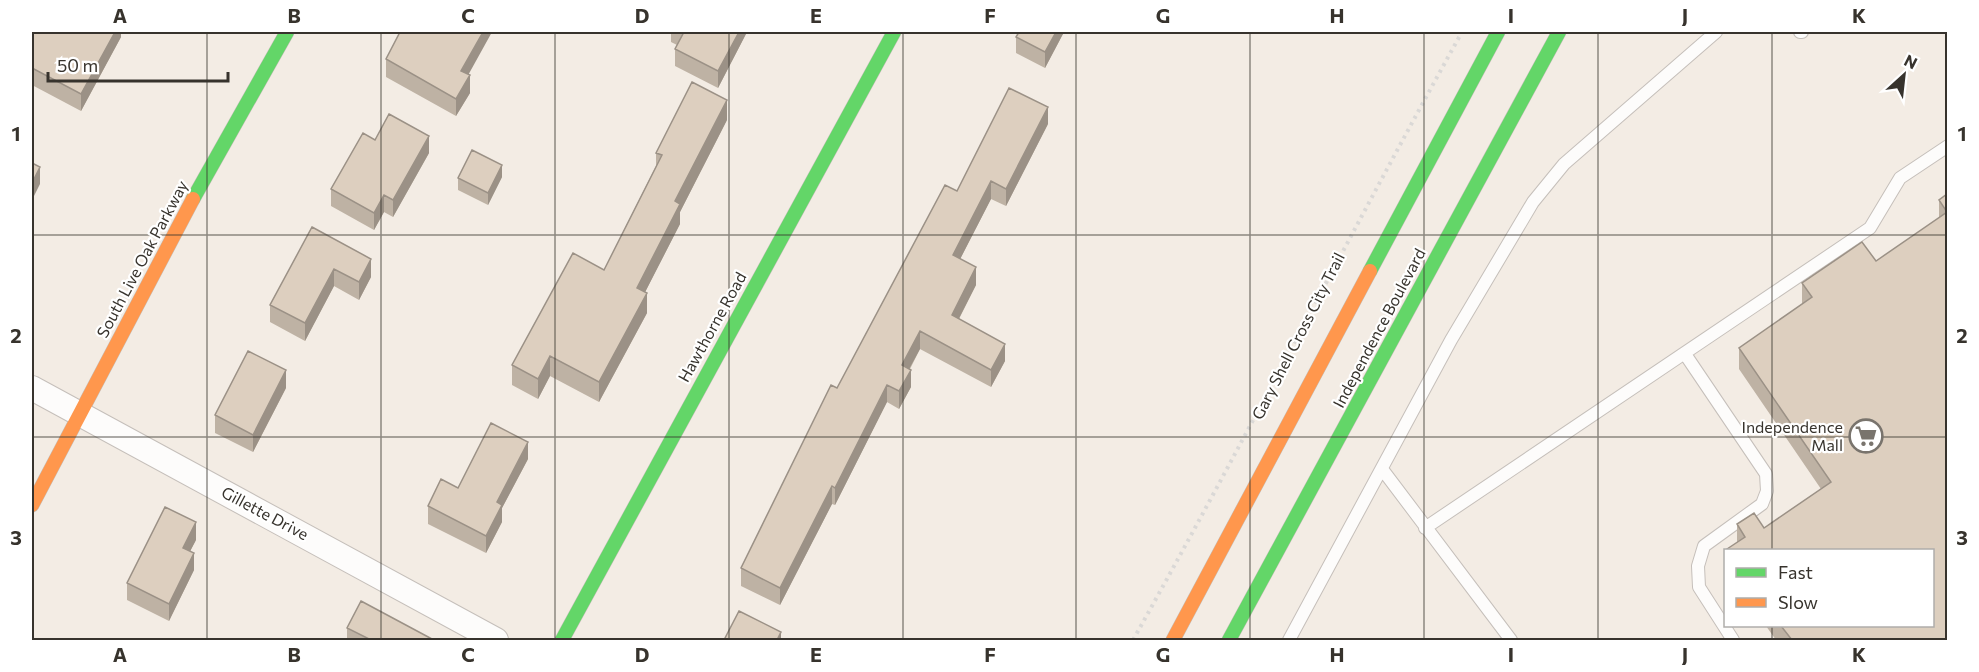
<svg xmlns="http://www.w3.org/2000/svg" width="1979" height="672" font-family="Commissioner,sans-serif">
	<rect width="100%" height="100%" fill="#f3ece4"/>
	<g fill="none" stroke-linecap="round" stroke-linejoin="round">
		<g stroke="#c5bfba" stroke-width="14">
			<path id="lane" d="M1800,32H1802
				M1685,354L1766,474L1767,491L1762,504L1704,546L1698,566L1699,587L1733,640
				M1382,469L1511,640
				M1425,528L1870,228L1900,178L1948,146
				M1289,640L1451,340L1533,202L1564,164L1716,32"/>
		</g>
		<g stroke="#c5bfba" stroke-width="26">
			<path id="street" d="M32,388L496,640"/>
		</g>
		<g stroke="#c5bfba" stroke-width="15">
			<path id="fast" d="M193,199L287,32
				M1370,271L1498,32
				M562,640L894,32
				M1229,640L1559,32"/>
		</g>
		<g stroke="#c5bfba" stroke-width="15">
			<path id="slow" d="M32,505L193,199
				M1173,640L1370,271"/>
		</g>
		<path stroke="#dad8d6" stroke-width="4" stroke-dasharray="3 4.5" stroke-linecap="butt" d="M1133,640C1246,439 1350,233 1462,32"/>
		<use href="#lane" stroke="#fdfcfb" stroke-width="12"/>
		<use href="#street" stroke="#fdfcfb" stroke-width="24"/>
		<use href="#fast" stroke="#63d668" stroke-width="14"/>
		<use href="#slow" stroke="#ff974d" stroke-width="14"/>
	</g>
	<path fill="#beb2a4" d="M32,32H121V37L81,111L32,85Z
		M671,32H747L718,88L675,66V49L677,45L671,42Z
		M1019,32H1064L1045,68L1016,53V37Z
		M386,59L468,75L470,93L456,116L386,77Z
		M727,120L680,212V224L645,292L647,313L599,402L550,376L538,399L512,385V365L604,270L656,166V153Z
		M1048,124L1006,206L991,199L960,259L976,285L959,319L1005,361L991,387L920,349L910,369L911,387L899,409L887,402L835,505L832,504L780,605L741,586V568L837,388L957,191Z
		M375,140L429,153L393,217L384,212L374,230L331,206V189Z
		M502,177L488,205L458,190V178Z
		M1947,194V640H1776L1766,626H1932V550H1727V549L1737,543V524L1764,528L1821,489L1739,369V348L1802,304V283L1876,261L1939,218V200Z
		M312,227L371,277L359,300L334,286L305,341L270,322V305Z
		M286,388L253,452L215,433V415Z
		M528,459L502,508V522L486,553L428,524V506L458,488Z
		M196,540L190,551L194,570L169,621L127,600V583Z
		M347,628L432,640H347Z"/>
	<path fill="#9b9186" d="M115,32H121V37L81,111V94Z
		M483,32H492L461,88V71Z
		M739,32H747L718,88V71Z
		M1056,32H1064L1045,68V52Z
		M470,75V93L456,116V99Z
		M727,100V120L680,212V224L637,308V288L675,201Z
		M1048,107V124L1006,206V189Z
		M429,136V153L393,217V200Z
		M502,165V177L488,205V193Z
		M40,167V184L32,200V183Z
		M991,181V199L953,273V255Z
		M384,195V212L374,230V213Z
		M371,259V277L359,300V282Z
		M976,267V285L952,332V315Z
		M334,269V286L305,341V323Z
		M647,293V313L599,402V382Z
		M920,331V349L902,382V365Z
		M1005,344V361L991,387V370Z
		M550,356V376L538,399V379Z
		M286,370V388L253,452V435Z
		M911,370V387L899,409V391Z
		M887,385V402L835,505V488Z
		M528,442V459L502,508V522L486,553V536L497,502Z
		M832,486V504L780,605V588Z
		M196,522V540L183,565V548Z
		M194,553V570L169,621V604Z
		M781,632V640H777Z"/>
	<path fill="#ddcfbf" stroke="#9b9186" stroke-width="1.5" d="M32,32H115L81,94L32,68Z
		M400,32H483L461,71L470,75L456,99L386,59Z
		M684,32H739L718,71L675,49Z
		M1019,32H1056L1045,52L1016,37Z
		M692,82L727,100L675,201L680,204L637,288L647,293L599,382L550,356L538,379L512,365L573,253L604,270L662,155L656,153Z
		M1009,88L1048,107L1006,189L991,181L953,255L976,267L952,315L1005,344L991,370L920,331L902,365L911,370L899,391L887,385L835,488L832,486L780,588L741,568L831,385L837,388L945,185L957,191Z
		M389,114L429,136L393,200L384,195L374,213L331,189L363,133L375,140Z
		M472,150L502,165L488,193L458,178Z
		M32,163L40,167L32,183Z
		M1947,194V640H1792L1781,626H1932V550H1728L1727,549L1745,537L1737,524L1754,513L1764,528L1831,482L1739,348L1812,297L1802,283L1862,242L1876,261L1947,212L1939,200Z
		M312,227L371,259L359,282L334,269L305,323L270,305Z
		M248,351L286,370L253,435L215,415Z
		M491,423L528,442L497,502L502,505L486,536L428,506L441,479L458,488Z
		M165,507L196,522L183,548L194,553L169,604L127,583Z
		M361,601L432,639L431,640H371L347,628Z
		M739,611L781,632L777,640H724Z"/>
	<path fill="none" stroke="#37332d" stroke-width="1.5" stroke-opacity="0.55" d="M207,32V640M381,32V640M555,32V640M729,32V640M903,32V640M1076,32V640M1250,32V640M1424,32V640M1598,32V640M1772,32V550M32,235H1948M32,437H1948M1772,626V640"/>
	<defs>
		<g id="supermarket-ring" transform="scale(1.725)"><circle r="9.5" fill="#fff" stroke="#79746d" stroke-width="1.5"/><path d="M-6-5.5h2.5l.6 2H6L4.5 2H-2.5L-4.4-4H-6ZM-1.5 3.2a1.3 1.3 0 1 0 .1 0ZM3 3.2a1.3 1.3 0 1 0 .1 0Z" fill="#79746d"/></g>
	</defs>
	<g fill-rule="evenodd">
		<use href="#supermarket-ring" x="1866" y="436"/>
	</g>
	<g text-anchor="middle" stroke-width="4.5" stroke-linejoin="round" paint-order="stroke">
		<g font-size="16" fill="#37332d" stroke="#fff">
			<text transform="translate(142 259) rotate(-62)" y="6">South Live Oak Parkway</text>
			<text transform="translate(712 327) rotate(-61)" y="6">Hawthorne Road</text>
			<text transform="translate(1379 328) rotate(-62)" y="6">Independence Boulevard</text>
			<text transform="translate(1298 336) rotate(-63)" y="6">Gary Shell Cross City Trail</text>
			<text transform="translate(265 513) rotate(28)" y="6">Gillette Drive</text>
		</g>
		<g font-size="16" fill="#37332d" stroke="#fff" text-anchor="end">
			<text x="1843" y="433">Independence<tspan x="1843" dy="18">Mall</tspan></text>
		</g>
	</g>
	<rect width="1979" height="672" fill="none" stroke="#ffffff" stroke-width="66"/>
	<rect x="1724" y="549" width="210" height="78" fill="#ffffff" stroke="#afadab" stroke-width="1.5"/>
	<rect x="1736" y="568" width="30" height="9" fill="#63d668" stroke="#afadab" stroke-width="1.5"/>
	<text x="1778" y="579" font-size="18" fill="#37332d">Fast</text>
	<rect x="1736" y="598" width="30" height="9" fill="#ff974d" stroke="#afadab" stroke-width="1.5"/>
	<text x="1778" y="609" font-size="18" fill="#37332d">Slow</text>
	<g transform="translate(1904 75) rotate(27)" stroke="#ffffff" stroke-width="4.5" paint-order="stroke">
	<path d="M0-4.5L10 22L0 15L-10 22Z" fill="#37332d"/>
	<text y="-9" font-size="16" font-weight="bold" text-anchor="middle" fill="#37332d">N</text>
	</g>
	<path d="M48 72v9h180v-9" fill="none" stroke="#37332d" stroke-width="3"/>
	<text x="57" y="72" font-size="18" fill="#37332d" stroke="#ffffff" stroke-width="4.5" paint-order="stroke">50 m</text>
	<rect x="33" y="33" width="1913" height="606" fill="none" stroke="#37332d" stroke-width="2"/>
	<g font-size="20" text-anchor="middle" font-weight="bold" fill="#37332d">
		<text x="120" y="23">A</text>
		<text x="294" y="23">B</text>
		<text x="468" y="23">C</text>
		<text x="642" y="23">D</text>
		<text x="816" y="23">E</text>
		<text x="990" y="23">F</text>
		<text x="1163" y="23">G</text>
		<text x="1337" y="23">H</text>
		<text x="1511" y="23">I</text>
		<text x="1685" y="23">J</text>
		<text x="1859" y="23">K</text>
		<text x="16" y="141">1</text>
		<text x="1962" y="141">1</text>
		<text x="16" y="343">2</text>
		<text x="1962" y="343">2</text>
		<text x="16" y="545">3</text>
		<text x="1962" y="545">3</text>
		<text x="120" y="662">A</text>
		<text x="294" y="662">B</text>
		<text x="468" y="662">C</text>
		<text x="642" y="662">D</text>
		<text x="816" y="662">E</text>
		<text x="990" y="662">F</text>
		<text x="1163" y="662">G</text>
		<text x="1337" y="662">H</text>
		<text x="1511" y="662">I</text>
		<text x="1685" y="662">J</text>
		<text x="1859" y="662">K</text>
	</g>
</svg>
